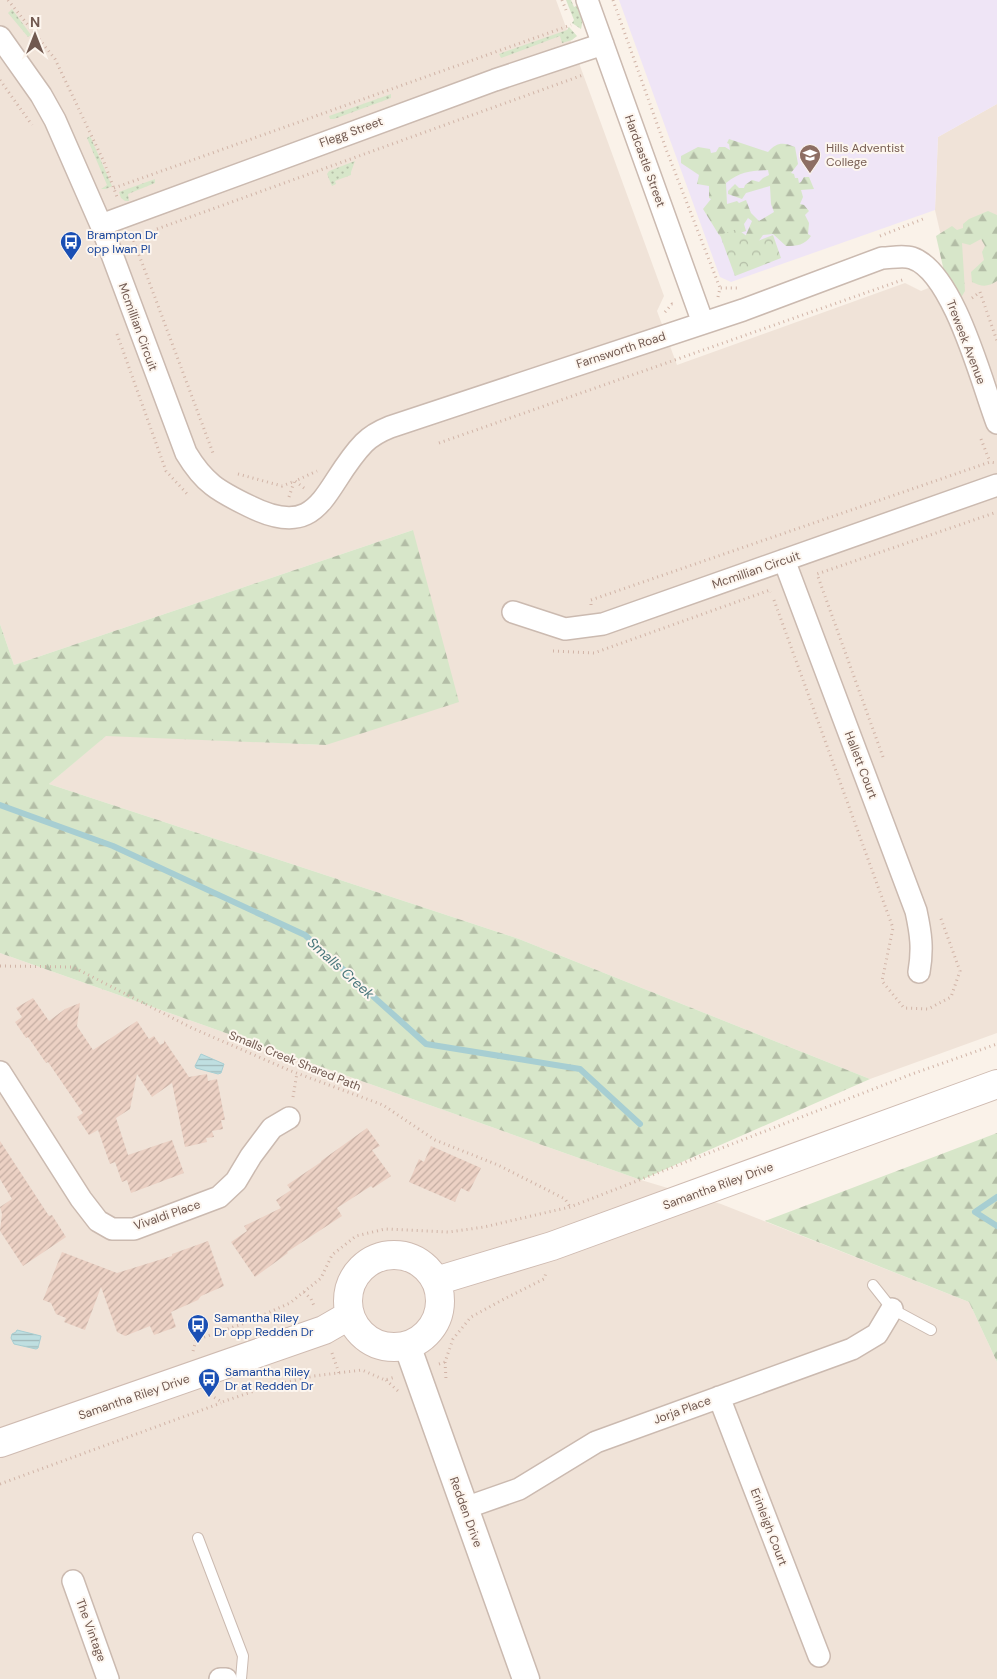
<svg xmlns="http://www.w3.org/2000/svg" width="997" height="1679" font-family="'DM Sans',sans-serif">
	<defs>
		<pattern id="grass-dots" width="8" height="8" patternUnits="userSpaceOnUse" patternTransform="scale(1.25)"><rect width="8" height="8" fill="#d7e6c9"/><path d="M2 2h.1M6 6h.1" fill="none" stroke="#b3bda6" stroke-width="1.8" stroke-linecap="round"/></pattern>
		<pattern id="forest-firs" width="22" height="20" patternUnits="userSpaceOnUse" patternTransform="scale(1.25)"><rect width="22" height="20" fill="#d7e6c9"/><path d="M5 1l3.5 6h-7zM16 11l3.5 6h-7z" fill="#b3bda6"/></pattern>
		<pattern id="park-crowns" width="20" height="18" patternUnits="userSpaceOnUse" patternTransform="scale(1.25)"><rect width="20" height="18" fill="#d7e6c9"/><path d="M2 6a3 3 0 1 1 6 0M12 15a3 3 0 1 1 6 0" fill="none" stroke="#b3bda6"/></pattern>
		<pattern id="water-rules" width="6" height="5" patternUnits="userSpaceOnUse" patternTransform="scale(1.25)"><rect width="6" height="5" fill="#bfdfe1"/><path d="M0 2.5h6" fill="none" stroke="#a0b8b9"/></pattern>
		<pattern id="building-hatch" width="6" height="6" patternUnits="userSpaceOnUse" patternTransform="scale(1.25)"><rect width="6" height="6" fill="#ecd1c4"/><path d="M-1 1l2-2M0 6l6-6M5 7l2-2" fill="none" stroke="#c4ada2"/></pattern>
	</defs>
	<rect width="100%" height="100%" fill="#faf2e9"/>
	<path fill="#f0e3d8" d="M0,0H556L664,296L657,311L677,365L905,283L921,291L951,279L935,210L938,137L997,104V1033L870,1079L519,939L49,784L106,735L326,745L413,530L14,665L0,624Z
		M0,953L641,1180L721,1204L969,1302L997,1362V1679H0Z"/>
	<path fill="#efe5f6" d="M619,0H997V104L938,137L935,210L731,282L720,277Z"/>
	<path fill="url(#grass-dots)" d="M566,0H571L574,7L580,4C583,12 583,21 581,29L572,23L574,20Z
		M12,9L31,35L28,37L8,13Z
		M569,27L577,36L572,40L562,43L560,36L501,58L499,54L567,30Z
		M391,94V98L334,119H330L329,116Z
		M90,136L112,186L106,189H101L107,185L87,138Z
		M355,161L351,172V175L335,181L336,184L332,186L327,174L329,171Z
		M155,179V183L128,194L129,201H125L121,198L119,192Z"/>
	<path fill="url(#forest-firs)" fill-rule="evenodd" d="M729,139L768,152C777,142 783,142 795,147L798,164L791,173L794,174L795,178H798L799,183L801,182L804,177H809L814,189L801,190L803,197L800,204L804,205L809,211L805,215L809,223L808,234L811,236C805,245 797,246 786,246L773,234L763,235L753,249L742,244L752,221L748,218L744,224L746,231L736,234L729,239L719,235L703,209L711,199L709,198V186L697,184L699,175L681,163V156L698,147L710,149L711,153L716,152L719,147H725L730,150L729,144L727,143ZM768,170L769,175L763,178L759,182L752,180L745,185L744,188H739L735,184L728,191V194L742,199L746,193L770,186L771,204L774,212L759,221L751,213L746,200L739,203L737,201L727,204L726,183C741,171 751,171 768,170Z
		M988,211L997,215V281C988,287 982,287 972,282L971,272L984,260L982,252L985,246L981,239L970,245L962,243L965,291L962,296L954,297L948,289L936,236L952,226L957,230L963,228V224L969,219Z
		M413,530L459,702L326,745L106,736L49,784L519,939L870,1079L641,1180L0,953V624L14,665Z
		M997,1133V1362L969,1302L765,1221Z"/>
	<path fill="url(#park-crowns)" d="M737,229L755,242L773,235L781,258L735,276L720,235Z"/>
	<path fill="url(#water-rules)" stroke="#a7ced2" d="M201,1054L224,1064L221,1073L218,1074L196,1068L195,1066Z
		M17,1330L41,1336L38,1348L36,1349L14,1344L11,1338L12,1334L16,1332Z"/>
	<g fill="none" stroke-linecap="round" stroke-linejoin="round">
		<path stroke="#a7ced2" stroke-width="6" d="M0,805L113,846L305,935L426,1044L580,1069L640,1124
			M997,1197L975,1212L997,1226"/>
	</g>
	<path fill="url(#building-hatch)" d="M33,998L49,1021L65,1009L80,1003L77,1026L93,1050L137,1021L149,1039L154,1036L160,1045L164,1043V1040L189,1077L207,1074L208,1081L217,1079L225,1120H221L223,1129L212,1131L214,1137L206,1138L207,1142L185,1147L172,1083L152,1097L137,1074L130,1109L116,1118L128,1155L172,1140L184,1173L131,1193L127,1180L122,1182L115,1162L110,1164L98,1130L89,1135L77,1117L83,1113L48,1062L46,1063L28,1037L26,1038L15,1022L22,1017L16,1008Z
		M367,1128L380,1146L372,1150L391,1176L373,1188L371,1186L337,1208L342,1216L287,1252L288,1253L255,1277L231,1242L247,1231L244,1226L281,1208L276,1200L291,1190L287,1185L321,1162V1161Z
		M0,1141L49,1216L52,1215L66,1237L23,1266L0,1231L2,1214L0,1207L12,1199L0,1179Z
		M431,1146L481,1168L469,1192L461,1188L455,1202L409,1182L419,1159L424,1162Z
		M208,1241L224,1286L201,1296L198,1300L171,1312L176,1327L154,1335L150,1326L125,1336L117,1332L101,1287L85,1330L64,1322L66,1318L56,1314L51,1303L43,1300L62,1252L117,1273L172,1256V1254Z"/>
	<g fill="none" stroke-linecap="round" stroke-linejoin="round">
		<g stroke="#cbbab0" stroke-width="12">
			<path id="service" d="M873,1285L892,1309L931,1330
				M198,1538L243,1656L241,1679"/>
		</g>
		<g stroke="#cbbab0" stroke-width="24">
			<path id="minor" d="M587,0L703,323
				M0,37L41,95L55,120L101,225L186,453C204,483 218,491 249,506C323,543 323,485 364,443C371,436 380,431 390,427L743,310L882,258C891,258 903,255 912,258C954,272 982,384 997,423
				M101,225L495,80L603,44
				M784,560L916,911C921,934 923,949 919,972
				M513,612L565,629L603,624L997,485
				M0,1072L81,1199L98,1221L112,1229H134L219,1197L236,1181L251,1156L272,1128L289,1118
				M719,1397L819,1656
				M465,1508L519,1489L596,1442L852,1349L877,1334L892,1309
				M73,1581L108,1679
				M220,1679H226"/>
		</g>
		<g stroke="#cbbab0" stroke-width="29">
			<path id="tertiary" d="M407,1345L526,1679"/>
		</g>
		<g stroke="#cfbbb1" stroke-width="30">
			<path id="secondary" d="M348 1301a46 46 0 1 1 92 0a46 46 0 1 1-92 0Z
				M436,1281L552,1246L997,1084
				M0,1443L324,1330L350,1315"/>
		</g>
		<path stroke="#d1b4a7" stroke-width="3" stroke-dasharray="1 4" stroke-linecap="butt" d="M8,0L55,59L104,162L117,197
			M562,0L566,10
			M613,0L666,149L720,288
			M0,80L32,125
			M114,188L571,25
			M157,229L583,75
			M132,236L213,453
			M880,236L923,219
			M718,297L720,288H738
			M972,298L980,292L997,341
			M665,312L672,304L675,305
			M117,334L166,471L189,496
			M981,439L990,462
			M439,443L905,279
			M238,474L282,486L295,481
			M304,488L295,481L317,471
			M289,497L294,482
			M774,600L893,928L882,981L904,1008L928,1009L951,997L960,971L940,916
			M591,605V600L990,462L996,463
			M553,651L594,653L770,590L771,592
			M883,757L817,574L997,512
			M0,966L73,967L192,1028L291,1071L383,1105L435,1140L498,1165L565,1199L570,1207
			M293,1097L297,1073
			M304,1292L311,1299L315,1308
			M193,1351L196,1340L245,1323L290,1303L321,1278L332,1255L356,1236L385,1229L449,1232L484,1227L570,1207L912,1074L997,1044
			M332,1353L339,1373
			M445,1362L446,1379
			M439,1364L445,1362L453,1339L471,1317L504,1299L544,1279L546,1273
			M386,1380L398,1391
			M210,1395L222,1402L269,1386L314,1376L362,1370L385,1380L395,1377
			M0,1484L221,1403"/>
		<use href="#service" stroke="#fff" stroke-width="10"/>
		<use href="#minor" stroke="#fff" stroke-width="21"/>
		<use href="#tertiary" stroke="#fff" stroke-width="26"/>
		<use href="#secondary" stroke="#fff" stroke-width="28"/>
	</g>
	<defs>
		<g id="school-pin" transform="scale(1.125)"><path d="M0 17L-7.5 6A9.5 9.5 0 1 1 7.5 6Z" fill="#8d6e63" stroke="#fdf6ef"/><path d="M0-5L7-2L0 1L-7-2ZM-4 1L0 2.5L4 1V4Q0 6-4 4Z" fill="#fff"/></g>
		<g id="bus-pin" transform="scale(1.125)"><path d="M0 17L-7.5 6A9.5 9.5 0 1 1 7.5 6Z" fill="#1a4fb4" stroke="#fdf6ef"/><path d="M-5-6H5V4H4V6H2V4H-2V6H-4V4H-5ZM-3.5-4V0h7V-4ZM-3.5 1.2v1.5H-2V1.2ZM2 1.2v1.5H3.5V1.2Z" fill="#fff"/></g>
	</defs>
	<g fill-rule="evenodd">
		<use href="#school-pin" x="810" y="155"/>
		<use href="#bus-pin" x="71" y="242"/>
		<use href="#bus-pin" x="198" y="1325"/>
		<use href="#bus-pin" x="209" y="1379"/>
	</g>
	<g text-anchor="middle" stroke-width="4" stroke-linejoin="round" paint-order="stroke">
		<g font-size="12" fill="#715950" stroke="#fdf6ef">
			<text transform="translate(351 132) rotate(-20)" y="4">Flegg Street</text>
			<text transform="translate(645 161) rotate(70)" y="4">Hardcastle Street</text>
			<text transform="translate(138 327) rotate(70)" y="4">Mcmillian Circuit</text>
			<text transform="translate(966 342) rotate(69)" y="4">Treweek Avenue</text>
			<text transform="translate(621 350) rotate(-18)" y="4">Farnsworth Road</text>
			<text transform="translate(756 570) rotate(-19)" y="4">Mcmillian Circuit</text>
			<text transform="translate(861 765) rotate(69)" y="4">Hallett Court</text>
			<text transform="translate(295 1061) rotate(22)" y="4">Smalls Creek Shared Path</text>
			<text transform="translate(718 1186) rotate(-20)" y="4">Samantha Riley Drive</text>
			<text transform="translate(167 1215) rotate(-19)" y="4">Vivaldi Place</text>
			<text transform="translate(134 1397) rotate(-19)" y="4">Samantha Riley Drive</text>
			<text transform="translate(682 1410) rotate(-20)" y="4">Jorja Place</text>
			<text transform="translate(466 1512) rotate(70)" y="4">Redden Drive</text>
			<text transform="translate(769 1527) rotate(69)" y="4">Erinleigh Court</text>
			<text transform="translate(91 1630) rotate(70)" y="4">The Vintage</text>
		</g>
		<g font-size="12" fill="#785e54" stroke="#fdf6ef" text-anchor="start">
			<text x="826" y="152">Hills Adventist<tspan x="826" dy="14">College</tspan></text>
		</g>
		<g font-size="12" fill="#164399" stroke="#fdf6ef" text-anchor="start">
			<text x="87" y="239">Brampton Dr<tspan x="87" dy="14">opp Iwan Pl</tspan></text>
			<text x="214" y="1322">Samantha Riley<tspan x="214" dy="14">Dr opp Redden Dr</tspan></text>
			<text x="225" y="1376">Samantha Riley<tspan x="225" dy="14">Dr at Redden Dr</tspan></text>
		</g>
		<g font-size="14" font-style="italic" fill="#48767b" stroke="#fdf6ef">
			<text transform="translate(341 968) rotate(42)" y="5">Smalls Creek</text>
		</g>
	</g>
	<g transform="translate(35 35)" stroke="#fdf6ef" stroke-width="4" paint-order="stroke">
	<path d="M0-4L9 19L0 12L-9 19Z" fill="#715950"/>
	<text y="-8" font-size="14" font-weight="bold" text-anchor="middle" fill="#715950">N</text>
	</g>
</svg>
